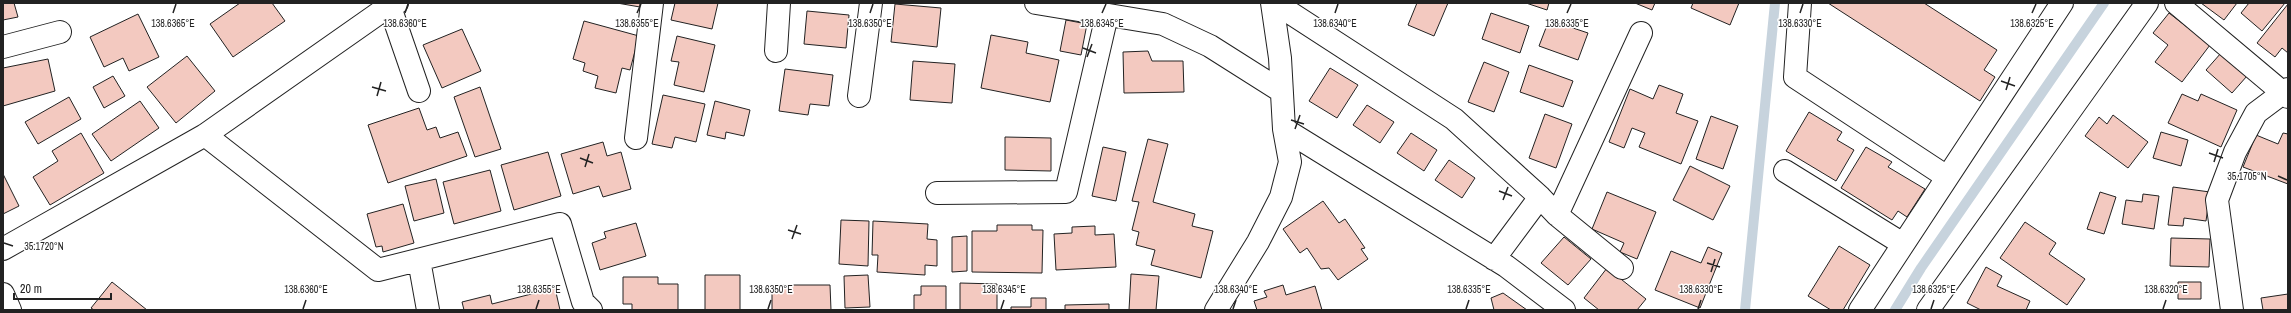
<svg xmlns="http://www.w3.org/2000/svg" width="2291" height="313" font-family="'Archivo Narrow',sans-serif">
	<rect width="100%" height="100%" fill="#fff"/>
	<g fill="none" stroke-linecap="round" stroke-linejoin="round">
		<path stroke="#c7d3dd" stroke-width="10" d="M1745,310L1775,3
			M1895,310L1921,268L2104,3"/>
	</g>
	<path fill="#f3c9c0" stroke="#222" d="M3,3H14L18,17L3,20Z
		M240,3H272L285,21L233,57L210,24Z
		M617,3H640V7Z
		M675,3H718L712,29L671,20Z
		M1417,3H1448L1434,36L1408,25Z
		M1526,3H1549L1547,10Z
		M1635,3H1655L1652,10Z
		M1693,3H1739L1730,25L1691,8Z
		M1828,3H1924L1997,50L1984,70L1995,77L1980,101Z
		M2201,3H2237L2224,20Z
		M2249,3H2285L2262,31L2241,13Z
		M895,4L941,8L937,47L891,42Z
		M2288,4V53L2282,48L2275,57L2257,43Z
		M807,11L849,15L846,48L804,44Z
		M1491,13L1529,26L1520,53L1482,39Z
		M2169,13L2210,45L2182,82L2155,62L2168,45L2153,33Z
		M138,14L159,57L129,71L123,58L104,67L90,37Z
		M1066,20L1087,24L1081,55L1060,51Z
		M1549,20L1588,33L1578,60L1539,46Z
		M584,21L639,36L630,70L622,68L616,93L595,88L598,76L583,71L585,63L573,59Z
		M462,29L481,71L442,88L423,45Z
		M991,35L1028,42L1026,53L1059,60L1050,102L981,88Z
		M677,36L715,45L704,92L674,85L679,62L671,61Z
		M1148,51L1152,61H1183L1184,92L1124,93L1123,52Z
		M2221,53L2247,76L2232,93L2206,70Z
		M187,56L215,91L176,123L147,87Z
		M48,59L55,91L3,106V68Z
		M913,61L955,64L952,103L910,100Z
		M1484,62L1509,72L1494,112L1468,102Z
		M1529,65L1573,81L1563,107L1520,92Z
		M1330,68L1358,85L1337,118L1309,101Z
		M785,69L833,75L829,106L810,104L808,115L779,111Z
		M113,76L125,96L104,108L93,87Z
		M1659,85L1683,94L1676,113L1698,121L1681,164L1639,147L1645,133L1632,128L1624,148L1609,142L1630,89L1653,99Z
		M480,87L501,149L475,157L454,97Z
		M2182,94L2198,101L2201,94L2237,110L2221,147L2168,123Z
		M663,95L705,104L696,142L675,137L672,148L652,144Z
		M69,97L81,119L38,144L25,122Z
		M140,101L159,128L111,161L92,134Z
		M715,101L750,110L744,136L726,132L725,139L707,135Z
		M1367,105L1394,122L1380,143L1353,125Z
		M419,108L427,130L436,127L440,138L458,132L467,156L388,183L368,125Z
		M1809,112L1842,132L1837,140L1854,150L1836,181L1786,151Z
		M1545,114L1572,124L1556,168L1529,158Z
		M2113,115L2148,142L2128,168L2085,136L2099,117L2107,124Z
		M1711,116L1738,126L1723,169L1696,159Z
		M2161,132L2188,140L2181,166L2153,158Z
		M81,133L104,173L50,205L33,177L58,161L52,151Z
		M1411,133L1437,150L1424,171L1397,153Z
		M2283,133L2288,134V184L2243,167L2256,135L2278,144Z
		M1005,137L1051,138V171L1005,170Z
		M1148,139L1168,144L1153,202L1195,214L1192,226L1213,231L1201,278L1151,265L1155,250L1136,245L1139,232L1132,230L1139,202L1132,201Z
		M603,142L607,156L621,152L631,189L603,197L599,186L573,194L561,154Z
		M1103,147L1126,152L1116,201L1092,196Z
		M1866,147L1892,162L1888,167L1925,189L1907,217L1898,211L1892,220L1841,188Z
		M548,152L561,196L514,210L501,165Z
		M1449,160L1475,178L1462,198L1435,180Z
		M1690,166L1730,186L1713,220L1673,200Z
		M490,170L501,211L454,224L443,182Z
		M3,174L19,206L3,214Z
		M436,179L444,213L414,221L405,186Z
		M2173,187L2210,192L2206,221L2184,218L2183,226L2168,225Z
		M1607,192L1656,212L1637,259L1620,252L1624,243L1592,229Z
		M2100,192L2116,197L2104,234L2087,229Z
		M2143,194L2159,196L2154,229L2122,224L2126,200L2142,202Z
		M1323,201L1339,223L1345,219L1365,248L1361,249L1368,259L1338,280L1329,268L1321,269L1307,248L1300,253L1283,229Z
		M403,204L414,243L383,252L382,246L376,247L367,214Z
		M841,220L869,221L868,266L839,264Z
		M873,221L928,224L927,239L937,240V266L925,265V275L877,272L878,255H872Z
		M2025,222L2056,243L2049,254L2085,279L2067,305L2000,258Z
		M636,223L646,256L600,270L592,243L606,238L604,232Z
		M997,225H1032V230H1043L1042,273L972,272V231H997Z
		M1095,226V235L1114,234L1116,267L1056,270L1054,234L1072,233V227Z
		M967,236V271L952,272V237Z
		M1564,237L1591,259L1568,285L1541,263Z
		M2171,238L2210,239L2209,267L2170,266Z
		M1839,246L1870,265L1843,310H1831L1808,296Z
		M1708,247L1722,253L1700,308L1655,290L1671,251L1701,263Z
		M1986,267L2002,276L1997,286L2030,301L2026,310H1981L1967,303Z
		M1607,268L1646,299L1637,310H1599L1584,298Z
		M1131,274L1159,276L1156,310H1129Z
		M705,275H740V310H705Z
		M868,275L870,307L845,308L844,276Z
		M623,277H658V284H678V310H632V304H623Z
		M112,282L147,310H94L91,308Z
		M2178,282H2201V299H2178Z
		M960,283L997,284V310H960Z
		M772,285H830L831,310H772Z
		M1283,285L1286,295L1315,286L1322,310H1257L1254,301L1267,297L1264,291Z
		M921,286H946V310H914V295H921Z
		M555,288L560,310H464L462,302L490,295L492,304Z
		M1503,293L1527,310H1494L1491,298Z
		M2288,294V310H2263L2261,298Z
		M1031,298H1046V310H1011V307H1031Z
		M1109,304V310H1065V305Z"/>
	<g fill="none" stroke-linecap="round" stroke-linejoin="round">
		<g stroke="#222" stroke-width="24">
			<path id="street" d="M1036,3L1163,24L1210,46L1281,91
				M1275,3L1454,119L1540,197L1557,215L1641,33
				M1800,3L1795,77L1947,177
				M2176,3L2288,97
				M390,7L419,91
				M3,47L60,32
				M776,51L779,3
				M859,96L871,3
				M1284,129L1506,266L1564,310
				M205,135L378,270L560,224L583,302L591,310
				M636,138L652,3
				M1785,171L1903,244
				M937,193L1066,192L1107,15
				M1557,215L1622,268
				M3,249L205,135L379,13L397,3
				M1494,259L1540,197
				M419,260L428,310
				M1216,310L1258,242L1281,197L1290,162L1284,129L1280,58L1272,3
				M1860,310L2062,3
				M1928,310L2147,3
				M2232,310L2217,200L2235,152L2256,113L2288,89"/>
		</g>
		<g stroke="#222" stroke-width="24">
			<path id="secondary" d="M3,294L10,310"/>
		</g>
		<use href="#street" stroke="#fff" stroke-width="22"/>
		<use href="#secondary" stroke="#fff" stroke-width="22"/>
	</g>
	<path fill="none" stroke="#222" stroke-width="1.5" d="M173,13L176,4M405,13L408,4M637,13L641,4M870,13L873,4M1102,13L1106,4M1335,13L1338,4M1567,13L1571,4M1800,13L1803,4M2032,13L2036,4M1083,48L1096,53M1087,57L1092,44M2001,81L2015,86M372,87L386,91M2006,90L2010,77M377,96L381,82M1291,120L1304,124M1295,129L1300,115M2209,153L2223,158M580,158L593,163M2214,162L2218,149M585,167L589,154M2278,176L2287,180M1499,191L1512,196M1503,200L1508,187M788,230L801,234M792,239L797,225M4,243L13,246M1707,263L1720,267M1711,272L1715,259M303,309L306,300M536,309L539,300M768,309L771,300M1001,309L1004,300M1233,309L1236,300M1466,309L1469,300M1698,309L1701,300M1931,309L1934,300M2163,309L2166,300"/>
	<g font-size="10" text-anchor="middle" fill="#222" stroke="#fff" stroke-width="3" stroke-linejoin="round" paint-order="stroke">
		<text x="173" y="27">138.6365°E</text>
		<text x="405" y="27">138.6360°E</text>
		<text x="637" y="27">138.6355°E</text>
		<text x="870" y="27">138.6350°E</text>
		<text x="1102" y="27">138.6345°E</text>
		<text x="1335" y="27">138.6340°E</text>
		<text x="1567" y="27">138.6335°E</text>
		<text x="1800" y="27">138.6330°E</text>
		<text x="2032" y="27">138.6325°E</text>
		<text x="2247" y="180">35.1705°N</text>
		<text x="44" y="250">35.1720°N</text>
		<text x="306" y="293">138.6360°E</text>
		<text x="539" y="293">138.6355°E</text>
		<text x="771" y="293">138.6350°E</text>
		<text x="1004" y="293">138.6345°E</text>
		<text x="1236" y="293">138.6340°E</text>
		<text x="1469" y="293">138.6335°E</text>
		<text x="1701" y="293">138.6330°E</text>
		<text x="1934" y="293">138.6325°E</text>
		<text x="2166" y="293">138.6320°E</text>
	</g>
	<rect width="2291" height="313" fill="none" stroke="#222222" stroke-width="8"/>
	<path d="M14 293v6h97v-6" fill="none" stroke="#222222" stroke-width="2"/>
	<text x="20" y="293" font-size="12" fill="#222222" stroke="#ffffff" stroke-width="3" paint-order="stroke">20 m</text>
</svg>
